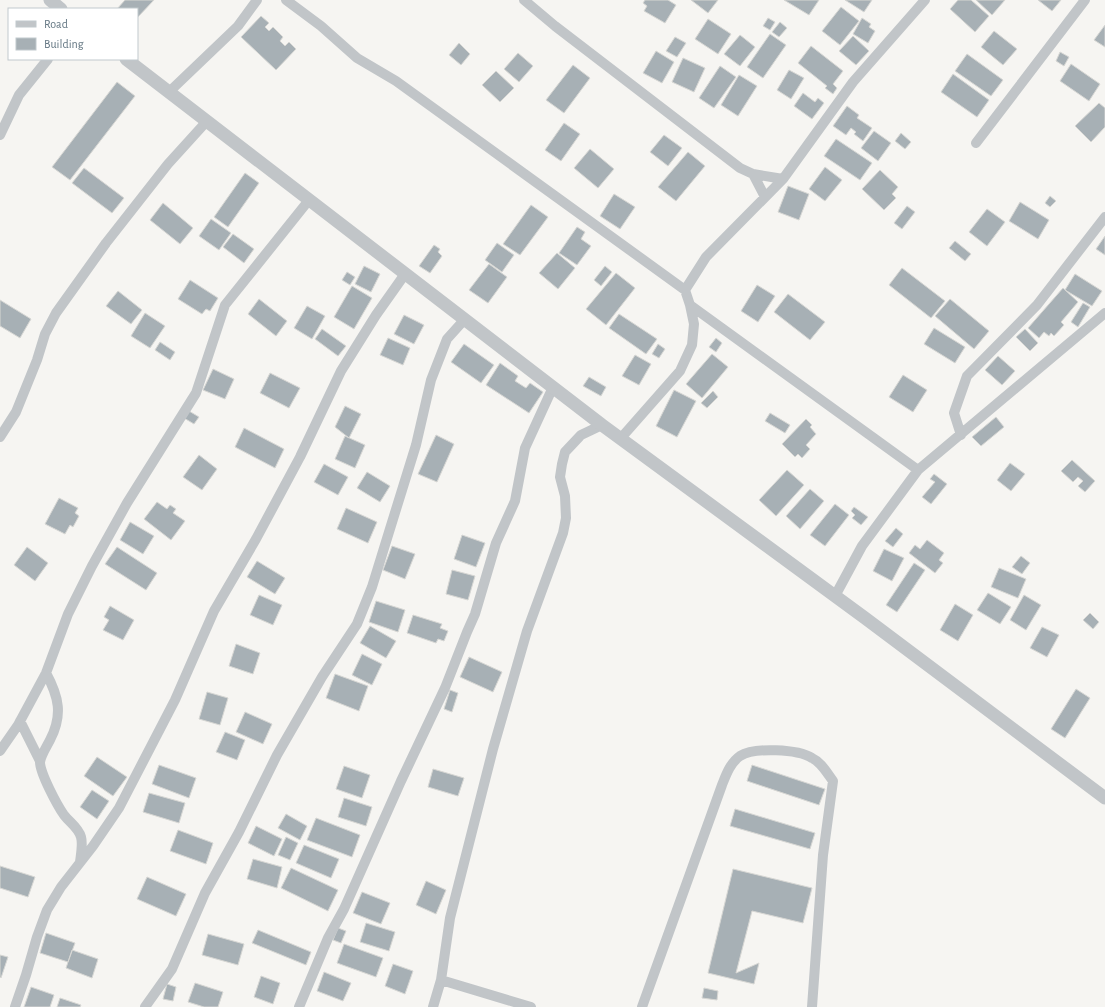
<svg xmlns="http://www.w3.org/2000/svg" width="1105" height="1007" font-family="'Alegreya Sans',sans-serif">
	<rect width="100%" height="100%" fill="#f6f5f2"/>
	<path fill="#a7b0b5" stroke="#d7d7d4" d="M125,0H154L137,18V9H117Z
		M645,0H668L676,5L665,23L644,11L647,6L643,3Z
		M691,0H718L708,13Z
		M784,0H819L809,15Z
		M845,0H872L864,12Z
		M958,0H971L989,16L975,32L950,9Z
		M976,0H1005L992,15Z
		M1038,0H1061L1052,11Z
		M841,7L859,21L840,45L822,31Z
		M261,16L269,23L265,27L269,31L273,27L283,37L280,41L285,46L289,42L296,49L276,70L241,37Z
		M768,18L775,22L770,30L763,26Z
		M862,18L871,24L869,27L875,31L868,43L853,34Z
		M708,19L731,34L718,54L695,39Z
		M780,22L787,28L779,37L772,32Z
		M1105,25V47L1094,40Z
		M994,31L1017,49L1003,65L981,47Z
		M770,34L786,45L763,78L747,67Z
		M740,35L755,47L740,66L724,54Z
		M853,36L869,51L856,65L839,51Z
		M675,37L686,43L677,57L666,51Z
		M459,43L470,54L461,65L449,55Z
		M811,46L843,71L833,84L837,88L833,94L825,88L827,86L798,63Z
		M656,51L674,62L662,83L643,73Z
		M1060,52L1069,57L1064,66L1056,61Z
		M518,53L533,66L519,82L504,69Z
		M967,54L1003,80L991,96L955,71Z
		M683,58L705,68L694,92L672,82Z
		M1071,64L1100,84L1089,101L1060,81Z
		M573,65L590,78L564,113L546,100Z
		M720,66L736,77L714,108L699,98Z
		M789,70L804,78L791,99L777,90Z
		M496,71L514,88L500,102L482,85Z
		M953,74L989,100L977,117L941,92Z
		M739,75L757,86L738,116L721,105Z
		M117,82L135,96L70,180L52,167Z
		M803,93L815,102L818,98L824,103L812,119L794,106Z
		M1099,103L1105,108V127L1091,142L1075,126Z
		M847,106L859,115L857,118L872,128L863,141L854,134L856,132L851,128L846,135L833,126Z
		M564,123L580,134L561,161L545,150Z
		M874,131L891,143L878,161L861,148Z
		M901,133L911,142L905,149L895,141Z
		M664,135L682,148L668,166L650,152Z
		M836,139L872,163L860,180L824,156Z
		M590,149L614,169L598,188L574,168Z
		M688,152L705,166L676,201L658,187Z
		M825,167L842,180L825,201L809,189Z
		M84,168L124,198L112,213L72,183Z
		M880,170L898,187L892,194L896,198L884,210L862,189Z
		M245,173L259,183L228,227L214,217Z
		M788,186L809,194L799,220L778,212Z
		M614,194L635,207L620,229L600,216Z
		M1050,196L1056,201L1050,207L1045,203Z
		M1020,202L1049,220L1038,239L1009,221Z
		M163,203L193,228L180,244L150,220Z
		M531,205L548,217L520,255L503,244Z
		M907,206L915,212L902,229L894,223Z
		M987,209L1005,222L987,246L969,232Z
		M211,219L231,233L219,250L199,236Z
		M577,227L585,232L581,239L591,246L577,265L559,253Z
		M233,234L254,249L244,263L223,247Z
		M1105,236V255L1096,249Z
		M955,241L971,254L965,261L949,248Z
		M497,243L514,255L502,272L485,260Z
		M434,245L440,249L438,252L442,256L430,273L419,266Z
		M557,253L575,268L558,289L539,273Z
		M489,264L507,277L488,303L469,290Z
		M364,266L380,274L371,292L355,284Z
		M605,266L612,272L601,286L594,280Z
		M902,268L945,301L931,318L889,285Z
		M347,272L355,277L350,285L342,280Z
		M616,273L635,288L606,325L586,309Z
		M1075,274L1102,291L1092,306L1065,290Z
		M190,280L218,298L210,311L206,309L202,314L178,299Z
		M757,285L775,296L758,322L741,311Z
		M352,286L372,298L354,329L334,317Z
		M1063,288L1078,302L1061,322L1064,325L1054,336L1051,333L1049,336L1044,332L1039,338L1028,328Z
		M118,291L142,310L131,324L106,306Z
		M788,294L825,322L810,340L774,312Z
		M259,299L287,321L276,336L248,314Z
		M950,299L989,331L974,349L935,316Z
		M0,300L31,319L20,338L0,326Z
		M1083,303L1090,307L1078,327L1071,322Z
		M307,306L325,316L312,339L294,328Z
		M145,313L165,326L150,348L131,336Z
		M619,314L657,339L646,354L609,328Z
		M404,315L424,325L414,344L394,334Z
		M934,328L965,347L955,363L924,344Z
		M322,329L346,346L338,356L315,339Z
		M1025,329L1038,343L1030,351L1016,337Z
		M388,338L410,348L403,365L380,355Z
		M716,338L722,343L716,352L709,347Z
		M160,342L175,352L170,360L155,350Z
		M464,344L494,365L481,383L451,362Z
		M658,344L665,349L659,358L652,354Z
		M712,354L728,367L702,398L686,384Z
		M635,355L651,364L639,385L622,376Z
		M998,356L1015,371L1002,385L985,370Z
		M500,363L518,376L515,381L526,388L530,383L543,392L529,413L486,385Z
		M213,369L234,379L225,399L203,390Z
		M270,373L300,388L289,408L260,393Z
		M903,375L927,390L913,412L889,397Z
		M589,377L606,387L601,396L583,386Z
		M674,390L696,401L677,437L656,426Z
		M713,391L718,397L707,408L701,403Z
		M345,406L361,414L349,438L335,427Z
		M189,411L199,417L194,424L184,418Z
		M770,413L790,425L785,433L765,421Z
		M996,417L1004,427L981,446L972,437Z
		M806,419L812,425L810,427L816,434L806,445L810,449L802,458L798,454L795,457L782,444Z
		M244,428L284,449L275,468L235,447Z
		M436,435L454,444L437,482L418,474Z
		M345,436L365,445L355,468L335,459Z
		M199,455L217,469L202,490L183,477Z
		M1072,460L1095,481L1085,492L1078,486L1083,481L1078,477L1073,482L1061,471Z
		M1010,463L1025,474L1011,491L997,480Z
		M324,464L348,477L338,495L314,482Z
		M787,470L804,485L776,516L759,500Z
		M367,472L390,486L380,502L357,488Z
		M934,474L947,484L931,504L922,497L935,482L930,479Z
		M810,489L824,501L800,529L786,516Z
		M59,498L78,508L75,513L79,516L73,527L70,525L65,534L45,524Z
		M157,502L167,509L170,505L176,509L173,513L185,521L171,540L144,519Z
		M835,504L849,515L825,546L810,535Z
		M854,507L868,517L861,525L852,518L855,515L851,511Z
		M346,508L377,522L368,543L337,529Z
		M130,522L154,536L143,554L120,540Z
		M896,528L903,534L893,547L885,541Z
		M462,535L485,543L476,567L454,559Z
		M927,540L944,553L939,560L943,563L935,573L909,553L915,545L920,549Z
		M392,546L415,554L405,579L383,570Z
		M27,547L48,563L35,581L14,565Z
		M117,547L157,573L146,590L105,564Z
		M884,549L904,558L892,581L873,571Z
		M1021,556L1030,563L1022,574L1012,567Z
		M257,561L285,578L275,594L247,577Z
		M914,563L925,570L897,612L886,605Z
		M999,568L1026,579L1018,598L991,587Z
		M452,570L475,576L468,600L446,594Z
		M988,593L1011,607L1000,624L977,610Z
		M259,595L282,605L273,625L250,615Z
		M1024,595L1041,605L1026,630L1010,620Z
		M376,601L405,610L398,632L369,622Z
		M955,604L973,615L958,641L940,630Z
		M110,606L134,620L123,640L103,630L109,620L104,617Z
		M1090,613L1099,622L1093,629L1083,620Z
		M413,615L442,624L440,628L448,631L444,641L438,639L436,643L407,633Z
		M370,626L396,641L386,658L360,643Z
		M1042,627L1059,635L1047,657L1030,648Z
		M236,644L260,653L253,674L229,666Z
		M362,654L382,664L372,685L352,675Z
		M469,657L502,672L493,692L460,677Z
		M335,674L368,686L359,711L326,698Z
		M1076,689L1090,698L1065,738L1051,729Z
		M450,690L458,693L452,712L444,709Z
		M207,692L228,698L220,725L199,719Z
		M245,712L272,724L263,744L236,732Z
		M225,732L245,740L237,760L216,752Z
		M97,757L127,777L113,796L84,776Z
		M159,765L196,778L189,798L152,784Z
		M752,765L825,789L819,805L747,781Z
		M344,766L370,775L362,798L336,789Z
		M433,769L464,778L458,796L428,787Z
		M92,790L109,801L97,819L80,807Z
		M149,793L185,803L179,823L143,812Z
		M344,798L372,807L366,826L338,817Z
		M735,809L815,833L810,849L730,826Z
		M286,814L307,826L300,840L278,828Z
		M316,818L360,835L352,857L307,840Z
		M256,826L282,839L274,856L248,843Z
		M178,830L213,843L206,864L170,851Z
		M286,837L298,843L290,860L278,855Z
		M304,845L339,859L331,878L296,863Z
		M253,859L282,867L277,888L247,879Z
		M0,866L35,877L28,897L0,888Z
		M291,868L338,890L328,911L281,888Z
		M733,869L812,888L803,923L752,911L736,973L759,963L754,984L708,973Z
		M147,877L186,894L176,916L137,899Z
		M426,881L446,890L436,914L416,905Z
		M362,892L390,903L381,924L353,913Z
		M366,923L395,932L389,951L360,942Z
		M338,928L346,931L341,943L333,940Z
		M258,930L311,952L306,965L252,943Z
		M46,933L75,943L68,962L40,953Z
		M208,934L244,944L238,965L202,955Z
		M344,944L383,958L376,977L337,963Z
		M72,950L98,959L92,978L66,968Z
		M0,955L8,957L1,978L0,977Z
		M393,964L413,971L405,994L385,986Z
		M324,972L351,983L343,1001L317,991Z
		M261,976L280,983L273,1004L254,997Z
		M195,983L223,992L218,1007H204L188,1002Z
		M167,984L176,987L173,1001L163,999Z
		M31,987L54,995L50,1007H24Z
		M704,988L718,991L717,1000L702,998Z
		M60,998L81,1005L80,1007H57Z"/>
	<g fill="none" stroke-linecap="round" stroke-linejoin="round">
		<path stroke="#c1c5c8" stroke-width="10" d="M286,0L321,26L357,58L396,81L685,290
			M524,0L555,26L740,168L753,174L783,179
			M169,92L238,26L257,0
			M0,135L19,95L48,59
			M976,143L1085,0
			M753,174L765,197
			M690,305L918,470
			M961,435L954,413L967,376L1037,305L1105,217
			M0,437L16,412L37,360L45,334L56,313L106,243L168,164L207,121
			M621,438L680,371L692,345L694,324L690,305L685,290L706,257L783,179L853,82L925,0
			M835,596L862,546L918,470L1105,313
			M46,673C59,697 63,715 50,740C47,746 41,755 40,762C40,773 57,805 64,815C70,823 78,827 81,837C83,844 81,854 80,862
			M20,721L40,761
			M0,751L18,725L46,673L68,614L92,566L127,503L196,393L225,305L309,200
			M441,980L531,1007
			M15,1007L26,975L37,937L47,910L61,887L93,846L119,808L175,700L214,611L256,539L300,457L341,371L376,315L405,274
			M145,1007L172,969L205,893L239,832L277,755L322,677L357,624L372,587L389,532L416,445L431,380L447,339L465,319
			M299,1007L328,938L344,909L401,781L445,688L467,632L475,614L496,543L515,501L525,448L553,387
			M433,1007L441,980L450,918L493,749L527,631L563,533L566,518L565,496L560,477L562,464L565,452L581,435L602,425
			M642,1007L722,785C726,775 730,763 740,756C754,747 798,749 812,758C821,762 827,773 833,781L823,855L812,1007"/>
		<path stroke="#c1c5c8" stroke-width="13" d="M50,0L61,9
			M126,59L602,425L865,618L1105,798"/>
	</g>
	<rect x="8" y="8" width="130" height="52" fill="#ffffff" stroke="#c1c9cd"/>
	<rect x="16" y="21" width="20" height="6" fill="#c1c5c8" stroke="#c1c9cd"/>
	<text x="44" y="28" font-size="12" fill="#647783">Road</text>
	<rect x="16" y="38" width="20" height="12" fill="#a7b0b5" stroke="#c1c9cd"/>
	<text x="44" y="48" font-size="12" fill="#647783">Building</text>
</svg>
